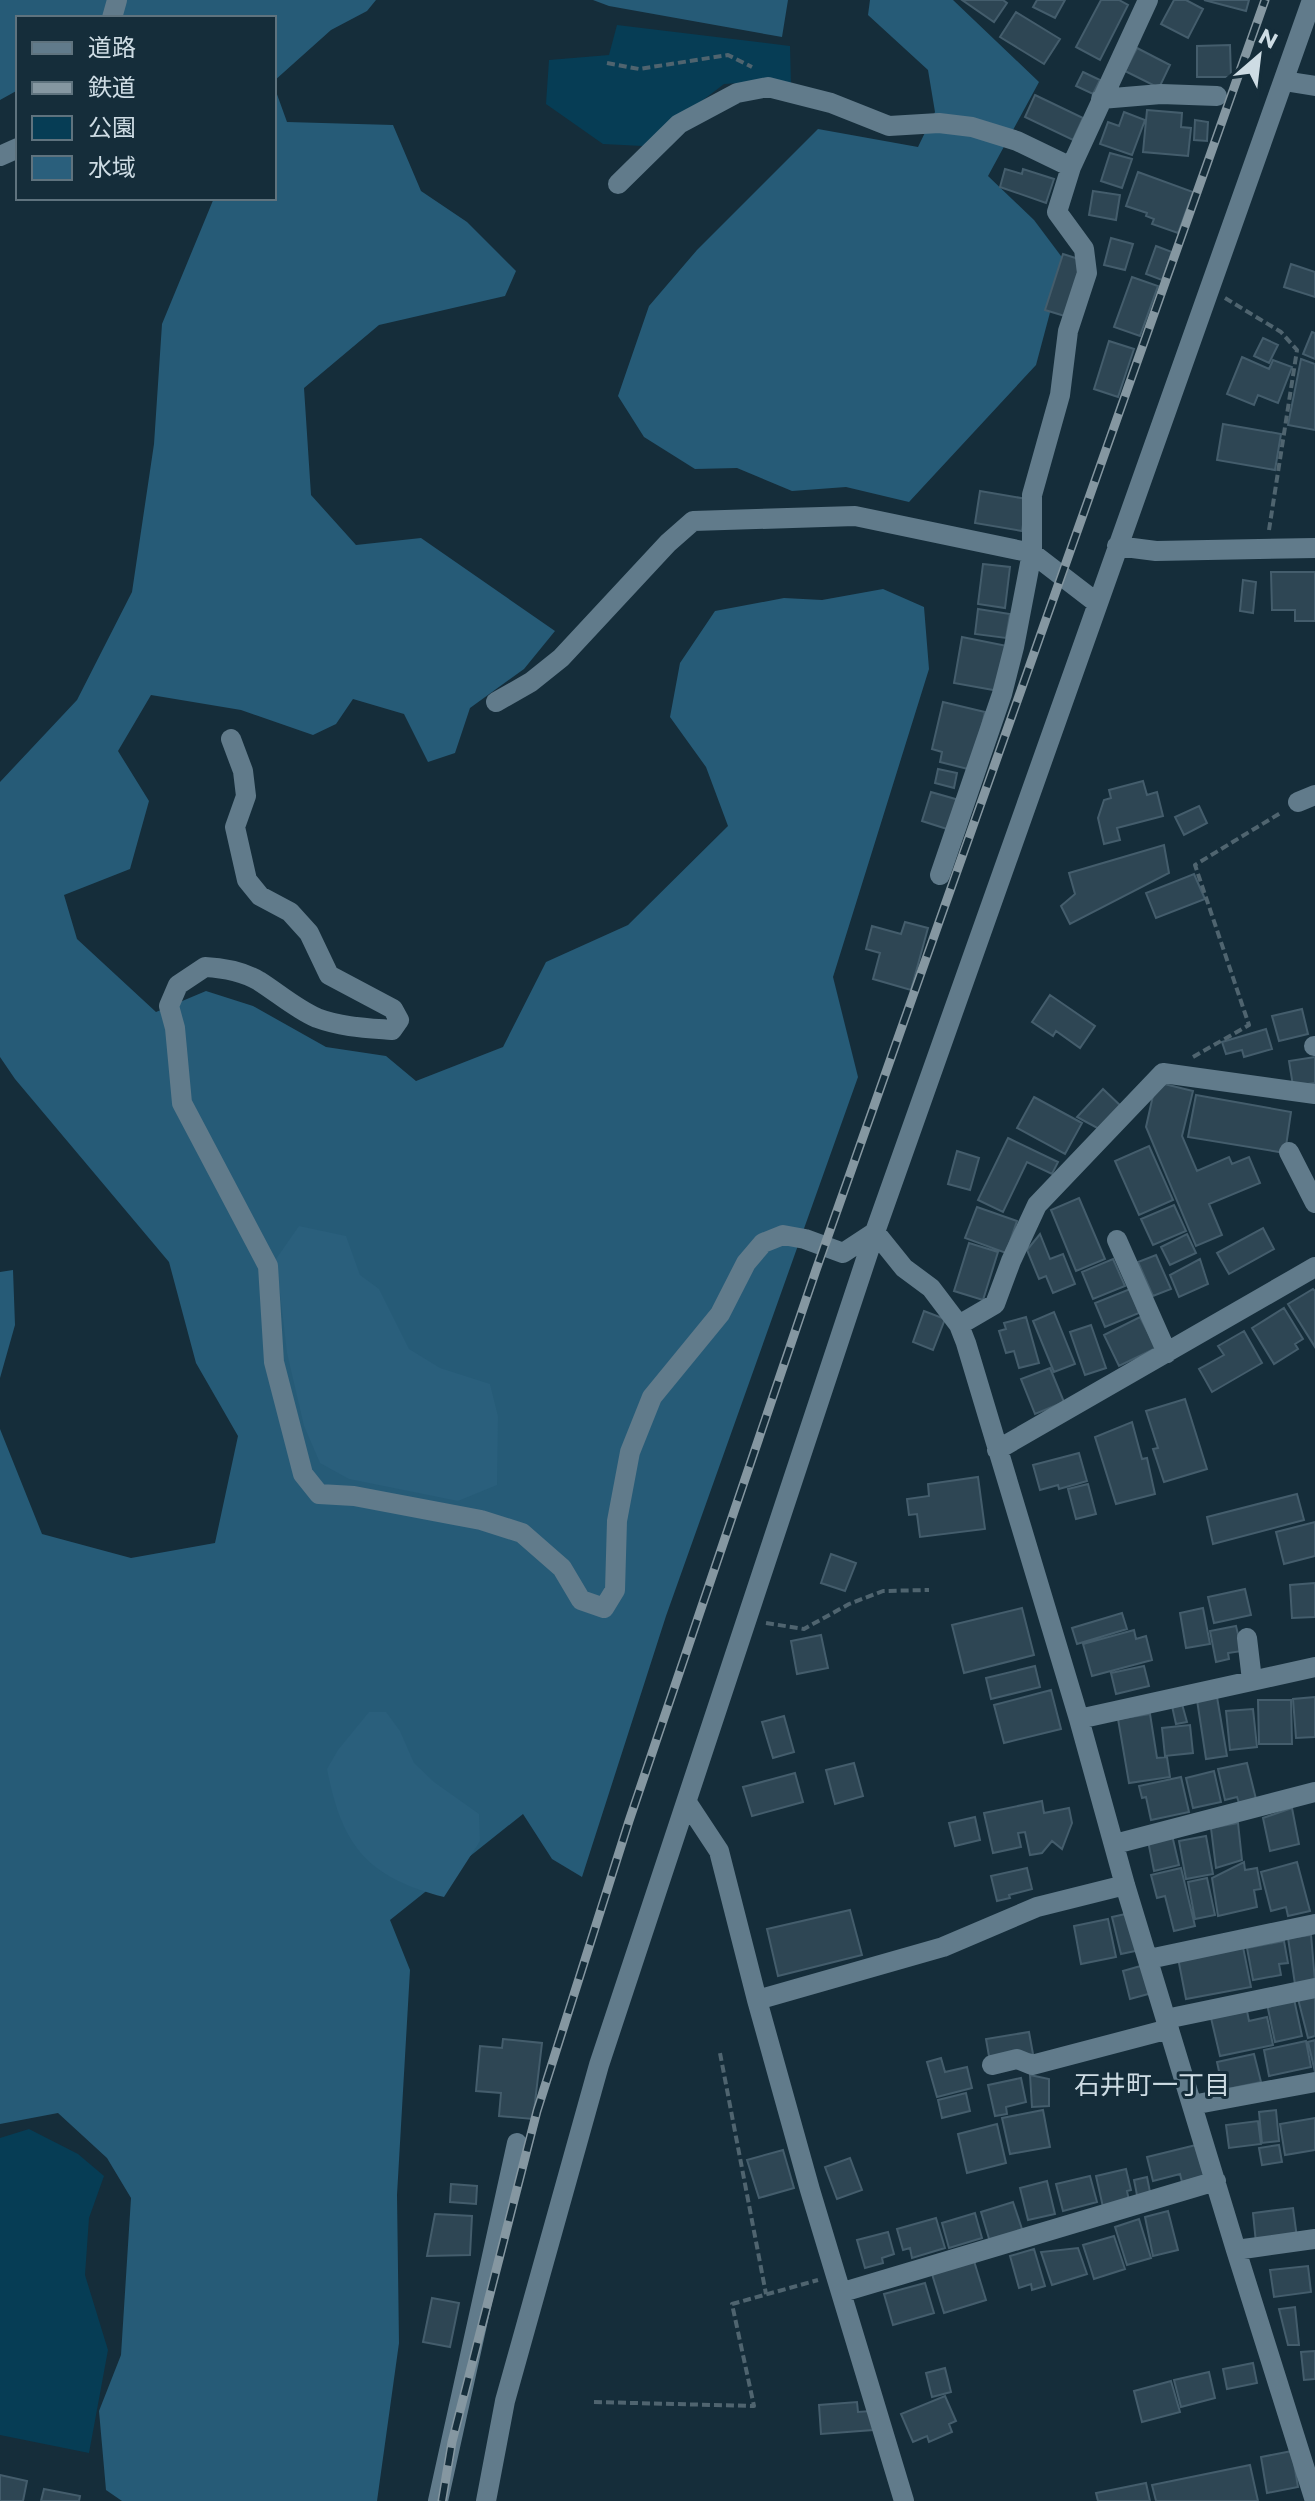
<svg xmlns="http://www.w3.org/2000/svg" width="1315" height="2501" font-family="Montserrat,'Noto Sans JP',sans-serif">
	<rect width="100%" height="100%" fill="#152d3a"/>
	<path fill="#063d55" d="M617,25L790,46L791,84L755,82L724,84L643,146L603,144L546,104L549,60L609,55Z
		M29,2129L78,2154L104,2176L89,2218L85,2275L108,2350L89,2453L0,2435V2138Z"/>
	<path fill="#265b77" d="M0,0H376L367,11L331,30L274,81V18H18V90L0,100Z
		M593,0H788L782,37L609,6Z
		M870,0H953L1039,82L988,176L1034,220L1064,260L1036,365L909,502L846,487L792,491L737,468L695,469L644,437L618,396L649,306L697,250L818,129L918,147L935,112L928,70L868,15Z
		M274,86L287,122L393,125L421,191L467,222L516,271L505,296L379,325L304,388L311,495L356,545L421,538L555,631L524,669L470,708L455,753L428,762L404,714L353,699L336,724L313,735L241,710L151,695L118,751L149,801L130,869L64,895L77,939L156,1012L206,991L253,1006L326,1047L386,1056L416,1081L503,1047L546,962L628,925L728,826L706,767L670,717L680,663L715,611L784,598L822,600L883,589L924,607L929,669L833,977L858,1077L666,1616L582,1877L552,1859L523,1814L390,1920L410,1970L397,2195L399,2343L377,2501H122L106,2490L99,2411L121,2355L131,2198L107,2158L58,2113L0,2124V1429L42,1534L131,1558L215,1543L238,1436L196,1363L169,1262L15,1079L0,1057V782L77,700L132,592L154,444L162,324L214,198H274Z
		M13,1270L15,1325L0,1378V1272Z"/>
	<path fill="#2a5f7c" d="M299,1226L346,1236L360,1275L379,1289L409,1349L440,1368L490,1384L498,1416L497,1485L458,1501L349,1479L320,1463L304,1426L287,1353L276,1259Z
		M369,1712H386L400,1731L414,1763L434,1782L479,1814L480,1841L444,1897C367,1877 342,1846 327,1769L338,1750Z"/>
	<path fill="#2e4654" stroke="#445d6c" stroke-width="2" d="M962,0H1003L1007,3L994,22Z
		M1037,0H1065L1055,18L1033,7Z
		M1101,0H1119L1128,5L1100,60L1076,47Z
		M1174,0H1186L1203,9L1188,38L1161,24Z
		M1204,0H1249L1246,11Z
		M1016,12L1060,39L1044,64L1000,37Z
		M1230,45L1231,77H1197V46Z
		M1137,48L1170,65L1159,88L1125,71Z
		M1083,72L1100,80L1093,94L1076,86Z
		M1035,95L1083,118L1073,140L1025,117Z
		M1147,110L1182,113L1181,127L1191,128L1188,156L1143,152Z
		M1124,112L1145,120L1132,155L1100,144L1108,122L1119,126Z
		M1195,120L1208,122L1207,141L1194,140Z
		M1110,153L1132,159L1122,188L1101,181Z
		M1005,169L1022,174L1023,169L1054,179L1046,203L1000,187Z
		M1138,172L1193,192L1178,233L1152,224L1154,219L1146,216L1147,213L1126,206Z
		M1093,191L1120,195L1116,220L1089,215Z
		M1111,238L1133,244L1125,270L1104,265Z
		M1156,246L1172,252L1162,280L1146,274Z
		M1063,254L1085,261L1068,317L1045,310Z
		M1291,264L1315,272V297L1284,287Z
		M1132,277L1158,286L1140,336L1114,327Z
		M1312,332L1315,333V359L1303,354Z
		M1263,338L1278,345L1269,363L1254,356Z
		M1109,341L1134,349L1118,397L1094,389Z
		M1242,357L1269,369L1273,360L1292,367L1278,403L1258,395L1254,405L1227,394Z
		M1301,359L1315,364V430L1288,425Z
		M1223,424L1281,434L1275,470L1217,460Z
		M980,491L1027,499L1022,531L975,523Z
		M983,564L1010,567L1005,608L978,604Z
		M1271,572H1315V621H1295V610H1272Z
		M1243,580L1256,582L1253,613L1240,611Z
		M978,609L1010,614L1006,638L975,634Z
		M962,637L1007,646L999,691L954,683Z
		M943,702L985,712L972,770L940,762L942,752L932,749Z
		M938,769L957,773L954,788L935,783Z
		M1143,781L1147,795L1157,792L1163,816L1117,828L1120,840L1104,844L1098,818L1104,800L1111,798L1109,790Z
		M931,792L959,800L950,830L922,821Z
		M1199,806L1207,823L1184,835L1175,817Z
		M1164,845L1169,873L1070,924L1061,906L1075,894L1069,873Z
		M1194,874L1205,899L1156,918L1146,893Z
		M905,922L928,928L911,990L873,979L880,953L866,949L872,926L901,934Z
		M1050,995L1095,1026L1080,1048L1056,1031L1053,1036L1032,1022Z
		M1302,1009L1308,1034L1279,1041L1272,1016Z
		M1266,1029L1272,1049L1244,1057L1242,1050L1226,1054L1222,1042Z
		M1315,1057V1083L1293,1086L1289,1061Z
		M1156,1082L1193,1091L1182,1136L1197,1171L1229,1157L1232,1164L1249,1157L1260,1183L1209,1204L1222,1235L1196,1246L1146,1127Z
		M1103,1089L1123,1108L1101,1130L1077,1117Z
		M1196,1095L1291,1112L1285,1153L1188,1137Z
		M1034,1097L1082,1123L1065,1154L1017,1128Z
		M1008,1138L1058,1162L1052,1174L1027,1162L1003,1212L978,1200Z
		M1149,1146L1173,1200L1139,1215L1115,1161Z
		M957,1151L979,1158L970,1190L948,1184Z
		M1079,1198L1105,1259L1076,1271L1051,1210Z
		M1174,1205L1186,1231L1153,1245L1141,1219Z
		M977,1207L1017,1221L1006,1253L965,1238Z
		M1263,1228L1274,1249L1229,1274L1217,1253Z
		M1040,1234L1050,1259L1063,1254L1075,1284L1053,1293L1046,1276L1039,1279L1027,1250Z
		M1187,1234L1196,1253L1170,1265L1161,1247Z
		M969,1243L998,1252L983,1300L954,1291Z
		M1156,1255L1171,1289L1153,1296L1138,1262Z
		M1113,1259L1125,1286L1093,1299L1082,1272Z
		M1200,1259L1208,1284L1179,1297L1170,1275Z
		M1130,1289L1139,1313L1105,1327L1095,1303Z
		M1313,1289L1315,1291V1347L1288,1304Z
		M1284,1308L1303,1339L1295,1344L1298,1349L1274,1364L1252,1328Z
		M924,1311L945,1319L933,1350L913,1342Z
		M1054,1312L1075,1364L1054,1372L1033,1321Z
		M1026,1317L1039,1363L1019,1368L1014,1351L1006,1353L999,1331L1006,1329L1004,1323Z
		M1140,1317L1156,1348L1119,1366L1104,1335Z
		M1091,1325L1106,1368L1085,1375L1070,1332Z
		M1244,1331L1262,1363L1212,1392L1199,1369L1224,1355L1218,1346Z
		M1050,1368L1064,1402L1035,1414L1021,1379Z
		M1185,1399L1207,1469L1164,1482L1153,1449L1158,1448L1146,1411Z
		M1132,1422L1142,1459L1147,1458L1155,1494L1116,1504L1095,1437Z
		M1079,1453L1087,1481L1059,1489L1058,1485L1040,1490L1033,1465Z
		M978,1477L985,1529L920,1537L917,1514L909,1515L907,1499L929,1496L928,1484Z
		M1088,1484L1096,1514L1076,1519L1068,1489Z
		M1297,1494L1304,1520L1213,1544L1207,1517Z
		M1315,1522V1556L1284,1564L1276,1532Z
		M831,1554L856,1563L845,1591L821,1583Z
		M1315,1583V1617L1292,1618L1290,1585Z
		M1245,1589L1251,1615L1214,1623L1208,1597Z
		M1022,1608L1034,1655L964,1673L952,1625Z
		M1203,1608L1210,1644L1186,1648L1180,1613Z
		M1122,1613L1127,1629L1077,1644L1072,1628Z
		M1236,1626L1242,1651L1228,1653L1229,1659L1216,1662L1210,1631Z
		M1134,1630L1136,1639L1146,1636L1152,1660L1092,1676L1083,1644Z
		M821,1635L828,1668L797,1674L791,1641Z
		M1035,1666L1040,1687L991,1699L986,1678Z
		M1144,1666L1149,1686L1116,1694L1111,1673Z
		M1051,1690L1061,1729L1004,1743L994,1705Z
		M1217,1697L1227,1756L1206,1759L1197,1700Z
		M1315,1697V1737L1296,1738L1293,1699Z
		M1258,1700H1291L1292,1744H1259Z
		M1182,1704L1187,1722L1176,1724L1172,1706Z
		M1253,1709L1257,1747L1230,1750L1226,1711Z
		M1150,1714L1157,1758L1167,1757L1170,1777L1129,1783L1118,1719Z
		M784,1716L794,1752L773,1758L762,1722Z
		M1190,1725L1193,1753L1165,1756L1162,1728Z
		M854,1763L863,1796L835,1804L826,1770Z
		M1247,1763L1256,1799L1239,1803L1237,1797L1225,1800L1218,1769Z
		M1214,1771L1221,1802L1193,1808L1186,1778Z
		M795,1773L803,1802L752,1816L743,1787Z
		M1181,1777L1189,1812L1151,1820L1146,1797L1142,1798L1139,1786Z
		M1042,1801L1044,1813L1069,1808L1072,1823L1062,1849L1052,1841L1042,1853L1030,1855L1025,1832L1018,1833L1021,1847L993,1853L984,1813Z
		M1292,1808L1299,1844L1270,1851L1263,1818Z
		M975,1817L980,1840L955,1846L949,1823Z
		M1238,1823L1242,1860L1216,1868L1211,1828Z
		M1172,1835L1179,1865L1154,1871L1148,1841Z
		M1206,1836L1213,1874L1186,1879L1179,1841Z
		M1244,1862L1245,1870L1257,1868L1261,1889L1254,1890L1257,1907L1218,1916L1212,1878Z
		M1297,1862L1310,1911L1288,1916L1286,1907L1271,1911L1261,1872Z
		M1027,1868L1032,1889L1009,1895L1010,1898L997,1901L991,1876Z
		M1181,1868L1195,1926L1174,1931L1165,1896L1157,1898L1151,1875Z
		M1207,1878L1215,1915L1195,1919L1188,1882Z
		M850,1910L862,1955L778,1976L767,1929Z
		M1130,1913L1140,1950L1121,1954L1112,1917Z
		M1108,1919L1116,1957L1081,1964L1074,1926Z
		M1311,1935L1315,1981L1295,1984L1288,1938Z
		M1284,1941L1288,1963L1279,1964L1281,1975L1253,1980L1247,1948Z
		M1242,1942L1251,1987L1186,1999L1177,1953Z
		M1144,1965L1152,1993L1130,1999L1123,1971Z
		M1315,1991V2036L1308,2038L1297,1995Z
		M1294,1999L1302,2036L1275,2042L1267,2004Z
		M1247,2011L1249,2021L1267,2017L1273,2045L1220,2056L1211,2018Z
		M1029,2032L1033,2054L990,2062L986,2039Z
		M503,2039L542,2043L533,2119L499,2116L501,2093L476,2091L480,2046L502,2048Z
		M1315,2040V2072L1308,2042Z
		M1306,2041L1311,2067L1269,2076L1264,2050Z
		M1254,2054L1261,2082L1223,2090L1217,2062Z
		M941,2058L945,2072L967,2067L972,2088L937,2097L927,2062Z
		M1030,2075L1049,2079V2106L1032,2107Z
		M1021,2078L1026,2102L1006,2107L1007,2114L995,2116L988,2085Z
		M966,2093L970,2111L942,2118L938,2100Z
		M1043,2110L1050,2147L1010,2154L1002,2118Z
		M1276,2110L1279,2141L1262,2143L1259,2112Z
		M1315,2118V2150L1285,2155L1280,2124Z
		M1258,2121L1261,2144L1229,2148L1226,2125Z
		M997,2124L1006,2163L967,2173L958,2134Z
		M1196,2145L1204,2176L1182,2182L1180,2174L1153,2181L1147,2157Z
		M1279,2145L1282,2162L1262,2165L1259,2148Z
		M783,2150L794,2188L759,2198L747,2160Z
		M850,2158L862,2190L837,2199L825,2167Z
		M1126,2169L1131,2190L1127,2191L1129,2201L1103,2207L1096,2176Z
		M1090,2176L1097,2202L1063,2211L1056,2184Z
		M1147,2177L1151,2197L1138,2200L1134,2180Z
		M1047,2181L1055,2214L1028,2220L1020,2188Z
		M451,2184L477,2186L476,2204L450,2202Z
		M1013,2202L1023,2232L990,2242L981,2212Z
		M1293,2208L1297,2238L1256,2243L1253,2213Z
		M1168,2211L1178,2250L1153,2256L1145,2217Z
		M975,2213L982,2238L949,2248L942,2223Z
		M435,2214L472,2216L470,2255L427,2256Z
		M936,2218L945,2248L912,2258L910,2248L903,2250L897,2229Z
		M1139,2219L1151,2258L1127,2265L1115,2227Z
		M888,2232L894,2254L882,2258L883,2263L865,2268L857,2240Z
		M1114,2236L1125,2269L1094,2279L1083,2245Z
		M1078,2248L1087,2274L1052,2285L1041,2252Z
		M1034,2249L1045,2286L1032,2290L1031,2284L1019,2288L1010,2256Z
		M974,2261L986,2300L944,2313L932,2274Z
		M1308,2266L1311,2292L1274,2297L1270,2270Z
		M925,2283L934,2313L893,2325L884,2294Z
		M432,2298L459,2303L450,2347L423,2342Z
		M1295,2307L1299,2345H1288L1279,2309Z
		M1315,2351V2379L1304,2380L1301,2352Z
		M1253,2363L1257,2383L1227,2389L1223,2369Z
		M945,2368L951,2392L932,2397L926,2373Z
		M1209,2372L1215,2398L1181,2407L1174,2380Z
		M1171,2381L1180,2412L1142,2422L1134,2391Z
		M945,2396L956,2421L949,2424L952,2432L929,2442L927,2436L913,2442L901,2414Z
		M857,2402L858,2412L871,2411L873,2430L821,2434L819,2405Z
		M1292,2451L1298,2487L1267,2493L1261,2457Z
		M1250,2465L1258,2501H1156L1152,2485Z
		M0,2475L27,2481L23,2501H0Z
		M1146,2483L1150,2501H1098L1096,2493Z
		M44,2489L80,2496L79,2501H41Z"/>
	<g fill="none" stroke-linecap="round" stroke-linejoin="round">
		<path stroke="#4f646f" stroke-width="4" stroke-dasharray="8 4" stroke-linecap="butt" d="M607,63L639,69L728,55L752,67
			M1225,298L1281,332L1297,350L1269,530
			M1193,1057L1249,1025L1195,865L1282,812
			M766,1623L804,1629L849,1604L883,1591L929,1590
			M720,2053L766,2294
			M594,2402L754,2406L732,2304L818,2280"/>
		<path stroke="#617b8b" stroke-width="20" d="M112,18L117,0
			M1284,81L1315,86
			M1101,99L1161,94L1217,96
			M0,156L18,148
			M618,184L679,124L737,93L768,87L831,103L889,126L939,123L972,127L1017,141L1071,167
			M1117,546L1156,551L1315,548
			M496,702L531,682L561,658L668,543L693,521L855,516L1032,553L1097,603
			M231,739L243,771L246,796L235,827L247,880L260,896L290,912L309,933L329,975L393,1009L399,1020L392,1030C367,1028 341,1027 317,1018C296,1009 278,993 259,981C242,971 224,968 205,967L178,985L169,1006L175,1028L182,1103L268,1266L274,1362L303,1474L319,1494L354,1496L481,1520L522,1533L562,1568L581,1600L604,1608L615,1590L617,1521L630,1452L652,1397L720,1314L746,1263L763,1243L783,1235L805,1239L843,1253L875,1232L904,1268L931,1288L959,1325L966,1343L1079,1719L1125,1885L1236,2250L1315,2501
			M1298,802L1315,795
			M940,875L1002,694L1014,647L1032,553V495L1060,395L1068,331L1087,273L1084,249L1057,212L1071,167L1148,0
			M1314,1046H1315
			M1289,1152L1315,1203
			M1117,1240L1167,1353
			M959,1325L995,1304L1011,1261L1037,1205L1163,1073L1315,1094
			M997,1450L1315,1267
			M1247,1638L1252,1680
			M1079,1719L1315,1667
			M688,1804L719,1851L757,2000L810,2190L904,2501
			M1115,1844L1315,1792
			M1149,1959L1315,1924
			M757,2000L943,1947L1037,1907L1125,1885
			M1166,2019L1315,1988
			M992,2065L1017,2059L1032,2065L1169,2029
			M1192,2105L1315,2082
			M1236,2250L1315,2239
			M843,2292L1216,2181
			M438,2501L517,2143
			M486,2501L505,2401L599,2065L875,1232L1312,0"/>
		<g stroke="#8597a1" stroke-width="9">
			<path id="rail" d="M442,2501L452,2442L537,2111L629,1821L816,1270L1265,0"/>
		</g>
		<use href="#rail" stroke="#152d3a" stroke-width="6" stroke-dasharray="18" stroke-linecap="butt"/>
	</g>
	<g text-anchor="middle" stroke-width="6" stroke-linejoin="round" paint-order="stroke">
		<g font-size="26" fill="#cedce4" stroke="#152d3a">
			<text x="1152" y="2094">石井町一丁目</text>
		</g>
	</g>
	<rect x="16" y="16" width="260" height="184" fill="#152d3a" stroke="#5f737e" stroke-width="2"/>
	<rect x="32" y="42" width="40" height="12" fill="#617b8b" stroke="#5f737e" stroke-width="2"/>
	<text x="88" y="56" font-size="24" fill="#cedce4">道路</text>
	<rect x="32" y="82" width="40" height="12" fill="#8597a1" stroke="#5f737e" stroke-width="2"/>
	<text x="88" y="96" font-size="24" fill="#cedce4">鉄道</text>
	<rect x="32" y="116" width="40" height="24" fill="#063d55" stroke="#5f737e" stroke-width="2"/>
	<text x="88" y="136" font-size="24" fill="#cedce4">公園</text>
	<rect x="32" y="156" width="40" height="24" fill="#2a5f7c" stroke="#5f737e" stroke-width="2"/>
	<text x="88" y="176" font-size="24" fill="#cedce4">水域</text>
	<g transform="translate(1259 56) rotate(28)" stroke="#152d3a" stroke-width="6" paint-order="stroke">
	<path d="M0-6L14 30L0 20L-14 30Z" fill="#cedce4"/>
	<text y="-12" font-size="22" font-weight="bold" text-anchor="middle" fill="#cedce4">N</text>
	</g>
</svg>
